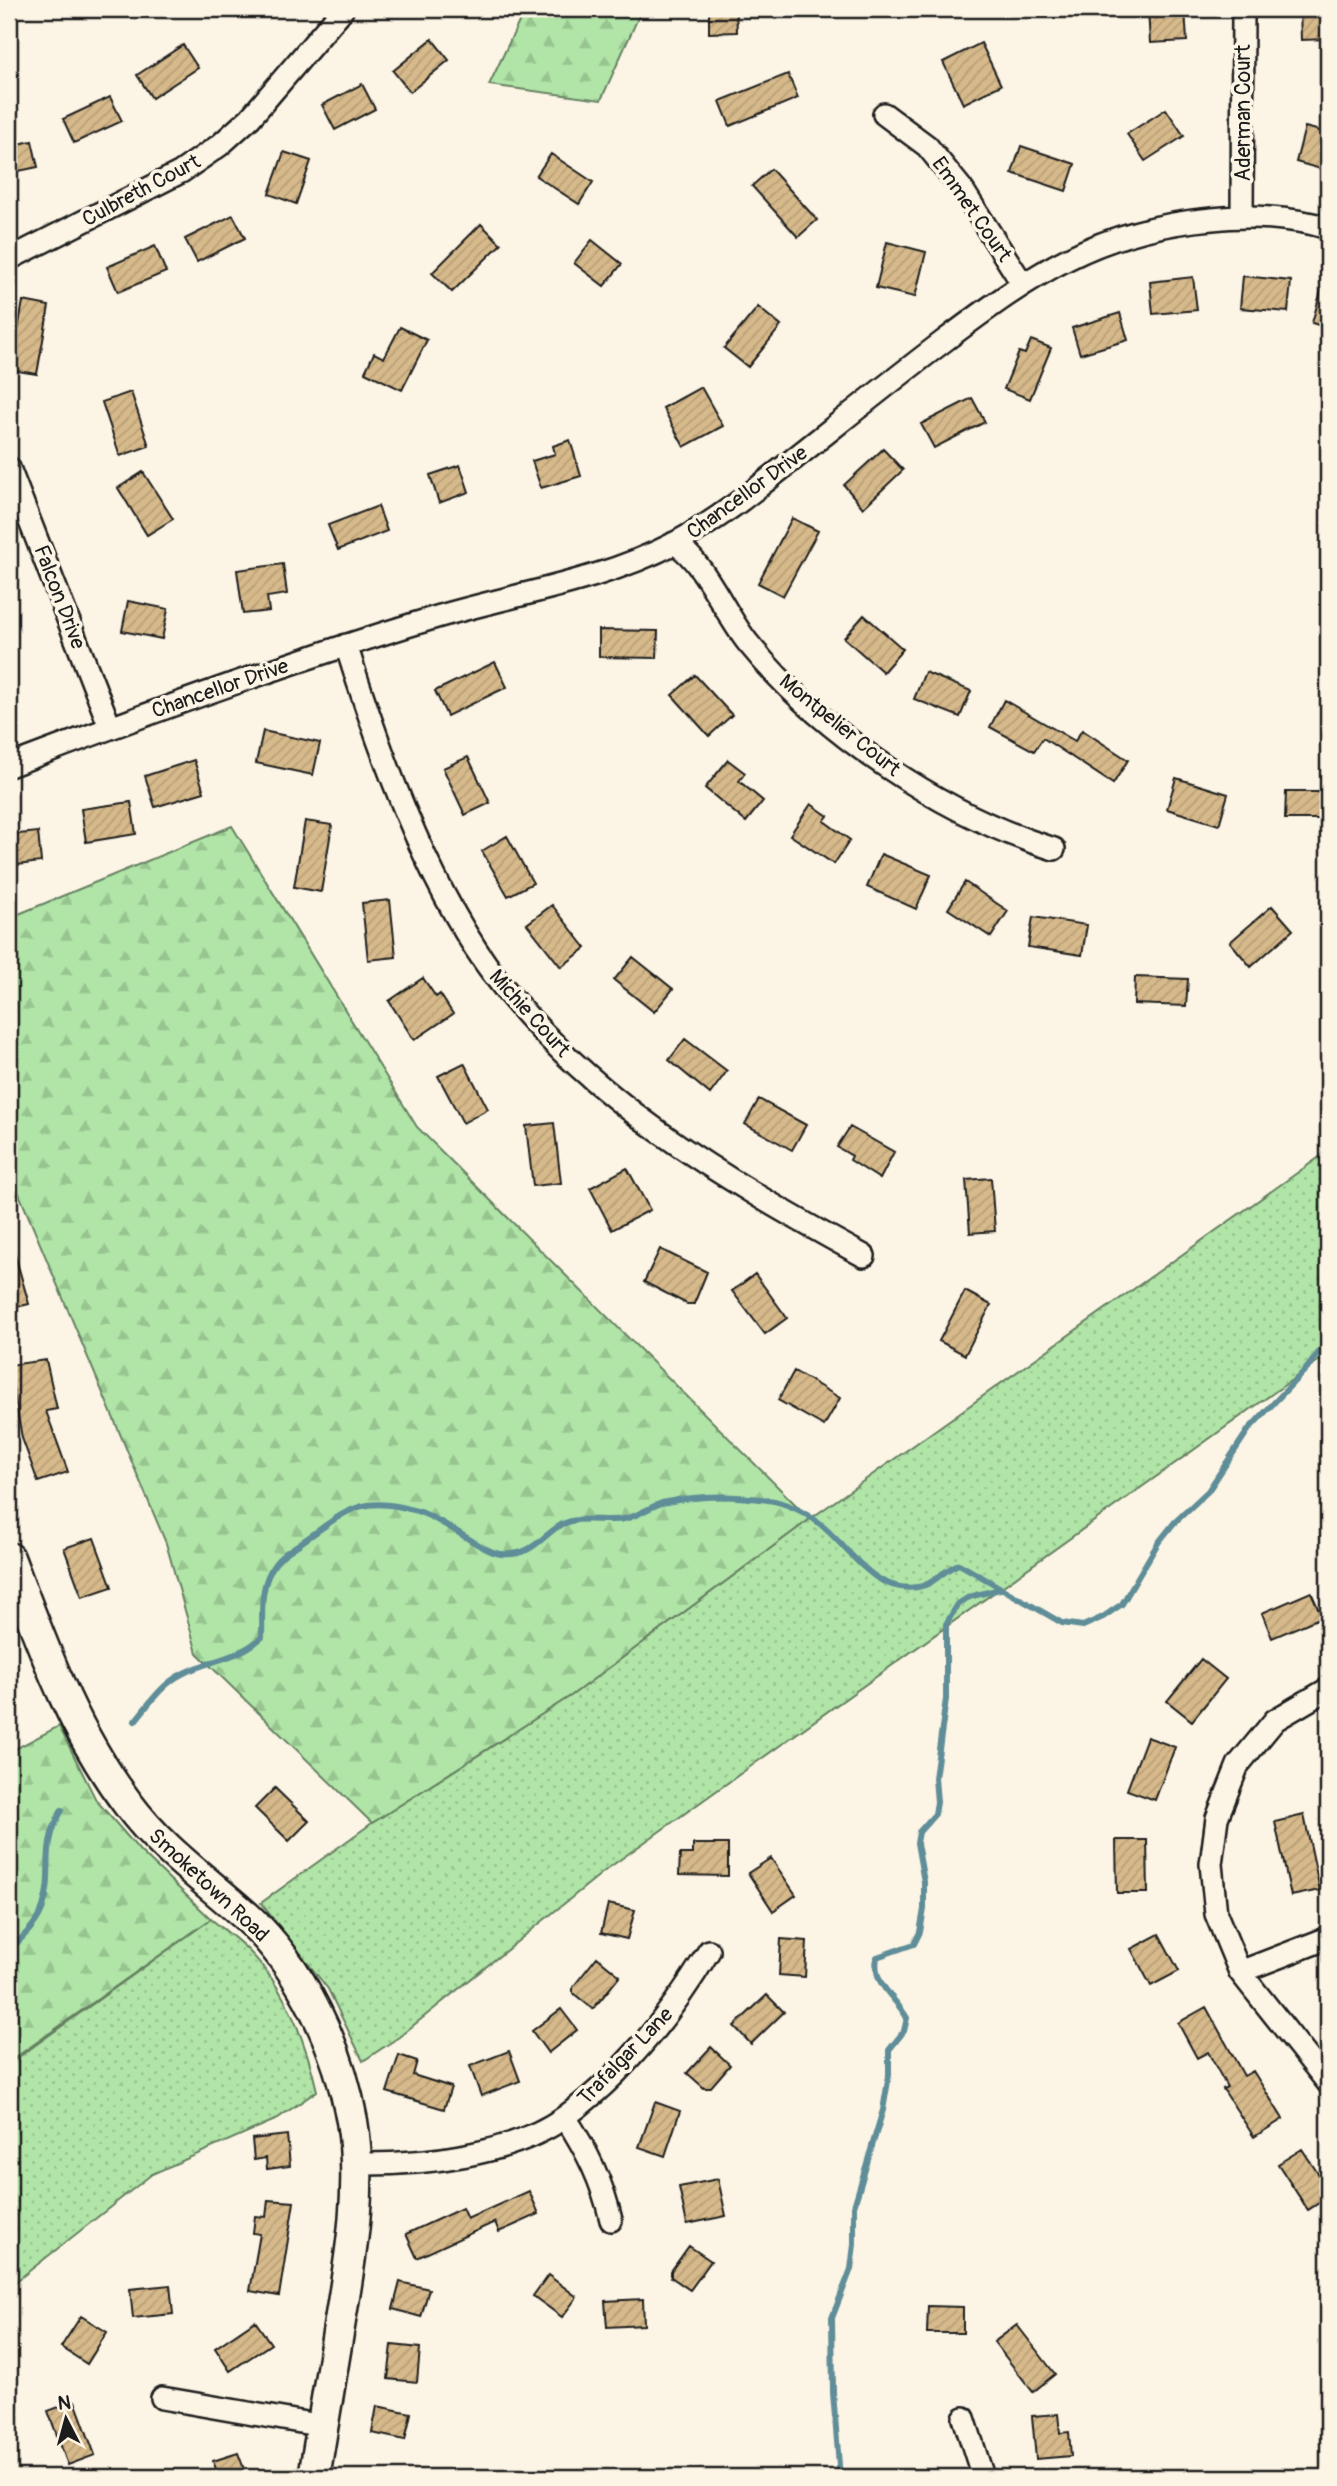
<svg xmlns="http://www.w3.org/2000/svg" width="1337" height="2486" font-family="Pangolin,sans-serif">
	<defs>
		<pattern id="grass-dots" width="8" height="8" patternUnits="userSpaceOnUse" patternTransform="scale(1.75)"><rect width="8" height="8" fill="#b0e5a7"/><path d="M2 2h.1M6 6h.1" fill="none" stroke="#97c48f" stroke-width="1.8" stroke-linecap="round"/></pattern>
		<pattern id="forest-firs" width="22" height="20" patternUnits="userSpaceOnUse" patternTransform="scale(1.75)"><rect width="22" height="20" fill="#b0e5a7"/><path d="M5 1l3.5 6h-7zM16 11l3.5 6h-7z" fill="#97c48f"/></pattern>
		<pattern id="building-hatch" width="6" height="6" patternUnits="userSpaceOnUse" patternTransform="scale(1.75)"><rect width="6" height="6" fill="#d7ba8b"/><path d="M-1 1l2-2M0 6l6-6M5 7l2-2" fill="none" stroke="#b89f77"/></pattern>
	</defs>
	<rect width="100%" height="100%" fill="#fcf5e5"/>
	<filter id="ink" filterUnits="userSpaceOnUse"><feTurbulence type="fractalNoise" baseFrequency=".0143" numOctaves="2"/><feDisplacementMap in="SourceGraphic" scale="14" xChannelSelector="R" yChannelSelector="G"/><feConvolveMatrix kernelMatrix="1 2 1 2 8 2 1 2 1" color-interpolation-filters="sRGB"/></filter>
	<g filter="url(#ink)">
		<path fill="url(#grass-dots)" stroke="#668062" stroke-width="2" d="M1328,1151V1354L607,1869L399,2037L363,2061L328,1989L261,1903L372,1823L572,1695L810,1519Z
			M211,1919C223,1929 237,1939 248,1950C285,1987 306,2042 317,2091L275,2120L152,2174L9,2287V2064Z"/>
		<path fill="url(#forest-firs)" stroke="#668062" stroke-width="2" d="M522,9H642L601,100L489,85L520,20Z
			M232,826L417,1127L810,1519L572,1695L372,1823L197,1653L166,1543L9,1170V918Z
			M59,1726L96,1800L140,1851L211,1919L9,2062V1752Z"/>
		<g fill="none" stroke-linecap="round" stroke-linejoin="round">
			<path stroke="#5f8d98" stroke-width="6" d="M135,1721C149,1704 162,1684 182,1674C209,1660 239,1659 262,1637C263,1613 259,1592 271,1570C278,1556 291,1550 302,1542C346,1512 360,1493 417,1511C442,1518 482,1552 501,1554C537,1558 544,1528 571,1521C587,1517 606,1522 624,1519C637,1517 649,1507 662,1503C696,1495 734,1495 768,1500C785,1502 807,1513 820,1524C850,1548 873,1594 918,1587C934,1585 944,1569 959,1564L1062,1623L1083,1626L1103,1617L1122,1604L1158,1543L1174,1523L1208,1491L1249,1429L1307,1368L1328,1340
				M9,1951C21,1938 37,1925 43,1907C55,1871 39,1850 62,1810
				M840,2477L833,2393L832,2318L851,2269L854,2244V2206L883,2110L889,2075V2050L904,2031L907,2018C895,1996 872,1985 877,1957L914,1944L920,1932L924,1909V1882L917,1843L919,1832L935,1814L937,1802L935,1778L946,1699V1624L958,1604L969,1597L1000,1589"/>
		</g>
		<path fill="url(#building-hatch)" stroke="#1c1c1c" stroke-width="2" d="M709,9H736L737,32L709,33Z
			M1148,9H1185L1187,41L1150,43Z
			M1300,9H1328V39L1301,40Z
			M432,39L449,60L410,92L393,71Z
			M981,43L1001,85L963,104L943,62Z
			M183,45L198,68L152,98L137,75Z
			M788,74L798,98L730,126L720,101Z
			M362,84L375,109L335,130L322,105Z
			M110,97L122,121L74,143L63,119Z
			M1166,109L1184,136L1145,161L1127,134Z
			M1305,127L1328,133V171L1296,162Z
			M32,141L38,167L9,173V146Z
			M1021,146L1075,164L1066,191L1012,173Z
			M284,152L311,161L296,204L269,194Z
			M551,154L593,182L579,204L536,176Z
			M771,169L817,220L798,237L752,186Z
			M233,215L245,238L197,262L185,239Z
			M481,224L501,244L452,292L432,273Z
			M592,240L622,264L604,286L574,263Z
			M887,242L926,252L915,297L876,288Z
			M155,246L166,272L118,292L107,267Z
			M1243,276L1291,281L1288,312L1240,308Z
			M1193,277L1197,310L1153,314L1150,282Z
			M1324,280L1328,281V328L1312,323Z
			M23,301L49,306L37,374L11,370Z
			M758,307L781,326L748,367L724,348Z
			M1120,313L1128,340L1080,354L1072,328Z
			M400,327L427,340L402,390L365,372L374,353L384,358Z
			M1031,340L1051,348L1030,399L1004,389L1019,352L1025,354Z
			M701,387L723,426L684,447L663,408Z
			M131,392L149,446L120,456L102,402Z
			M972,398L985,422L934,448L921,424Z
			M570,440L581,476L541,488L532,461L555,454L553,446Z
			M883,449L903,470L863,508L844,485Z
			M460,465L469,492L439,503L430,475Z
			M143,472L173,519L147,535L118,488Z
			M378,506L387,531L338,550L328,525Z
			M792,518L818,531L783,596L758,583Z
			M283,564L287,594L267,597L269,611L243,614L237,570Z
			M128,601L168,609L162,639L122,631Z
			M864,615L903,649L883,672L844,638Z
			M599,630L658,631L657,658L599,657Z
			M495,662L507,687L447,716L435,691Z
			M925,672L971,691L960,717L914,699Z
			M695,675L732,715L709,736L672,695Z
			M1004,700L1075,741L1082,730L1128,760L1113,784L1043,738L1034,751L990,727Z
			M263,731L320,743L313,775L256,763Z
			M468,757L490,803L465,815L443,768Z
			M194,760L204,792L155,807L145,776Z
			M728,760L745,773L739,781L763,801L746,822L705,788Z
			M1176,778L1228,794L1219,825L1167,809Z
			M1286,792H1328V819H1285Z
			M131,802L136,834L86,842L81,809Z
			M811,804L828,816L824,821L850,840L834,864L790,835Z
			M305,821L332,825L321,892L294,887Z
			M38,832L41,862L9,866V835Z
			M507,836L533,883L508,896L482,851Z
			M881,854L931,875L916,909L867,887Z
			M965,882L1008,911L991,937L948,909Z
			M390,900L396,957L368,960L362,903Z
			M552,905L586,948L561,967L527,924Z
			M1272,906L1293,930L1251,967L1230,942Z
			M1033,917L1087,925L1082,955L1028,947Z
			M633,957L673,989L654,1012L614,980Z
			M1135,977L1188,979L1186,1006L1134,1004Z
			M423,978L436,997L440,994L453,1014L414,1040L389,1001Z
			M685,1039L727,1071L710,1094L669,1060Z
			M464,1063L488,1109L463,1123L438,1076Z
			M759,1099L806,1125L792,1150L745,1124Z
			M554,1123L561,1183L533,1186L526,1126Z
			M850,1127L894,1152L880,1179L850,1160L852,1156L837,1147Z
			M627,1168L650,1210L612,1230L590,1188Z
			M991,1178L995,1231L970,1233L966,1180Z
			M9,1248H13L29,1304L9,1309Z
			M660,1249L707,1272L694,1304H687L644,1282Z
			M755,1274L787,1318L765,1334L732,1291Z
			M965,1291L991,1305L965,1355L939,1341Z
			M46,1360L57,1409L46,1411L68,1472L38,1482L22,1438L9,1365Z
			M794,1371L840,1398L824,1426L778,1400Z
			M94,1538L112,1587L82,1597L64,1548Z
			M1311,1592L1322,1617L1272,1638L1262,1613Z
			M1201,1659L1226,1679L1192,1721L1167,1701Z
			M1147,1737L1175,1747L1155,1800L1127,1790Z
			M275,1788L309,1821L289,1841L255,1808Z
			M1304,1815L1320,1890L1291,1896L1275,1822Z
			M1116,1840H1147L1148,1893H1117Z
			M693,1844H728V1876L679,1875L680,1854H693Z
			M771,1858L796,1895L773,1911L748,1873Z
			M608,1904L635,1910L627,1939L601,1933Z
			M1159,1934L1179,1971L1151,1986L1131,1949Z
			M781,1939L807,1941L805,1977L779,1975Z
			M597,1957L620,1976L593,2009L573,1993V1987Z
			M767,1995L784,2012L751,2044L734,2026Z
			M1206,2007L1244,2076L1253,2071L1283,2119L1254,2137L1223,2089L1227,2087L1208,2052L1197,2058L1178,2023Z
			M561,2009L577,2030L548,2053L532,2031Z
			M711,2047L730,2065L710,2088H704L687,2073Z
			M509,2051L520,2081L481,2096L470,2066Z
			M399,2055L417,2061L413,2075L451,2087L444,2109L387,2092Z
			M655,2102L680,2111L665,2156L639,2147Z
			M287,2135L290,2166L267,2169L266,2158L254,2160L252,2139Z
			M1302,2149L1321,2178L1328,2173V2197L1308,2210L1278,2164Z
			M718,2179L726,2216L687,2224L679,2187Z
			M529,2191L539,2214L499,2232L495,2222L417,2258L406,2234L462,2208L467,2219Z
			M268,2200L294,2202L279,2296L250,2291L260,2234L253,2233L255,2216L266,2217Z
			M689,2246L711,2261L690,2290L671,2277V2271Z
			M548,2275L577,2297L562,2317L533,2296Z
			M400,2282L429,2289L421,2317L393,2309Z
			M170,2285L173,2314L133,2318L130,2289Z
			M643,2299L644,2325L607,2327L605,2301Z
			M928,2306L963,2307V2333H927Z
			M81,2316L107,2332L87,2364L61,2347Z
			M255,2321L271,2344L230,2371L215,2348Z
			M1017,2325L1055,2374L1033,2392L994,2342Z
			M392,2345L420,2348L417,2382L388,2379Z
			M75,2401L95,2455L68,2465L48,2411Z
			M377,2406L411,2413L405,2440L372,2433Z
			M1058,2414L1060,2433L1069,2432L1071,2456L1036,2459L1032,2416Z
			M238,2453L247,2477H219L213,2461Z"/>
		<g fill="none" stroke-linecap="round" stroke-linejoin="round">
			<g stroke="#1c1c1c" stroke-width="26">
				<path id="street" d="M884,114L927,146L962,189L1022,283
					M1242,217L1243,9
					M9,259L181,172L220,145L250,118L343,9
					M9,468L110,727
					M674,543C704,560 725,615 749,644C821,733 945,816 1054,849
					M346,645C378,747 424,876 486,964C580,1096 725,1180 864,1256
					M9,766C148,713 288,662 430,619C512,594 598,583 675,543C720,519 760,486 800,454C848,416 895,378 944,341C1033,274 1097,229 1212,219C1249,215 1292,217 1328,228
					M1328,1689L1275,1720L1238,1765L1217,1818L1211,1864L1216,1914L1240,1972L1328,2083
					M1240,1972L1328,1938
					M565,2117C587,2151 602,2181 611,2220
					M356,2164C420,2165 512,2156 566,2116C624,2074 672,2012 709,1951
					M162,2398L323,2426
					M964,2418L983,2477"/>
			</g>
			<g stroke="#1c1c1c" stroke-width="35">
				<path id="secondary" d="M9,1558C42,1644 71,1729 128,1804C161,1849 206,1880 247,1917C302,1968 339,2047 352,2121C363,2186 351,2256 340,2321C331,2373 323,2425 314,2477"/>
			</g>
			<use href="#street" stroke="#fcf5e5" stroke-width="21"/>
			<use href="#secondary" stroke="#fcf5e5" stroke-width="30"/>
		</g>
	</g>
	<g text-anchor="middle" stroke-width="7" stroke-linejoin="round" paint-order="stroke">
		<g font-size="21" fill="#1c1c1c" stroke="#fcf5e5">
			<text transform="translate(1243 113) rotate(-90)" y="7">Aderman Court</text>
			<text transform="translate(141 190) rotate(-28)" y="7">Culbreth Court</text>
			<text transform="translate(972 209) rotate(55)" y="7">Emmet Court</text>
			<text transform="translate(747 492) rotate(-36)" y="7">Chancellor Drive</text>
			<text transform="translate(60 597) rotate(69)" y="7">Falcon Drive</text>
			<text transform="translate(220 688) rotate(-19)" y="7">Chancellor Drive</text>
			<text transform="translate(840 725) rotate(39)" y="7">Montpelier Court</text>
			<text transform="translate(530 1013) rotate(48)" y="7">Michie Court</text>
			<text transform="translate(209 1885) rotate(43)" y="7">Smoketown Road</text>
			<text transform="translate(625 2056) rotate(-46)" y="7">Trafalgar Lane</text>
		</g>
	</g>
	<rect width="1337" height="2486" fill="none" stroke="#fcf5e5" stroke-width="35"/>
	<rect x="18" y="18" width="1302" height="2451" fill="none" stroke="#1c1c1c" stroke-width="2.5" filter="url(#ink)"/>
	<g transform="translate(66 2419) rotate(354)" stroke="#fcf5e5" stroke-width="5" paint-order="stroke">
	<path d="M0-5L12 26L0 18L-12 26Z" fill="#1c1c1c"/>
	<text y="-10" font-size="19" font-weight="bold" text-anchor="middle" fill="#1c1c1c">N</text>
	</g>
</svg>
